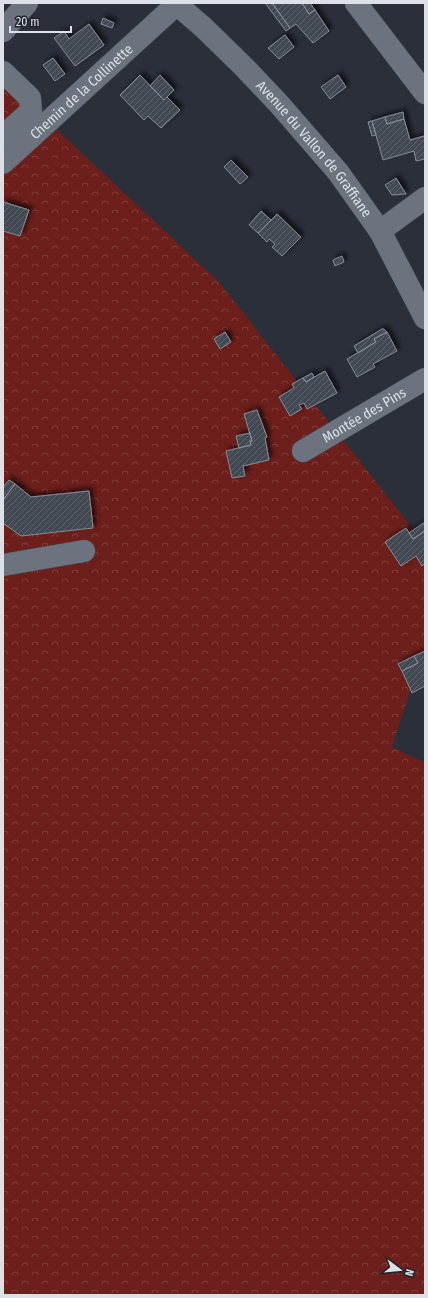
<svg xmlns="http://www.w3.org/2000/svg" width="428" height="1298" font-family="'Fira Sans Condensed',sans-serif">
	<defs>
		<pattern id="forest-crowns" width="20" height="18" patternUnits="userSpaceOnUse"><rect width="20" height="18" fill="#6c1f1b"/><path d="M2 6a3 3 0 1 1 6 0M12 15a3 3 0 1 1 6 0" fill="none" stroke="#813f3c"/></pattern>
		<pattern id="building-hatch" width="6" height="6" patternUnits="userSpaceOnUse"><rect width="6" height="6" fill="#434853"/><path d="M-1 1l2-2M0 6l6-6M5 7l2-2" fill="none" stroke="#5e626c"/></pattern>
		<filter id="shadow"><feDropShadow dx="3.5" dy="-3.5" stdDeviation="2" flood-color="#0009"/></filter>
	</defs>
	<rect width="100%" height="100%" fill="#2a2f39"/>
	<path fill="url(#forest-crowns)" d="M3,79L219,282L425,544V646L392,747L425,763V1295H3Z"/>
	<path fill="url(#building-hatch)" stroke="#868c99" filter="url(#shadow)" d="M265,3H272L290,28L286,31Z
		M272,3H302L309,14L315,10L329,31L313,43L296,24L290,28Z
		M302,3H310L315,10L309,14Z
		M103,18L114,23L112,28L101,24Z
		M89,24L104,45L75,66L54,38L64,31L69,39Z
		M285,35L294,47L279,59L268,48Z
		M53,58L65,74L55,81L43,65Z
		M140,75L164,100L167,97L180,110L161,128L148,116L144,120L120,95Z
		M160,75L174,90L164,100L150,86Z
		M338,75L346,87L330,99L321,87Z
		M403,112L404,119L387,124L385,117Z
		M385,117L387,124L404,119L410,140L424,136L425,141V159L416,161L414,151L383,160L372,121Z
		M372,121L376,135L372,136L368,122Z
		M231,160L248,177L240,184L224,167Z
		M396,178L406,194L392,195L385,185Z
		M3,202L29,210L20,236L3,231Z
		M261,211L271,220L258,233L249,225Z
		M277,214L301,237L282,256L272,247L275,244L269,239L267,242L258,233Z
		M342,256L344,262L335,266L333,260Z
		M382,329H384L387,332L374,339L376,342L358,353L354,346Z
		M225,332L231,342L220,349L214,339Z
		M387,332L397,351L373,364L375,367L357,377L347,359L376,342L374,339Z
		M325,371L337,393L307,409L304,403L299,405L302,409L290,416L279,397L294,388L292,384L303,378L306,382Z
		M312,373L314,377L306,382L303,378Z
		M257,410L267,437L265,438L269,460L243,466L245,476L232,478L226,451L251,445L250,441H252L244,414Z
		M250,433L252,441H250L251,445L239,448L236,436Z
		M9,480L15,484L3,500V487Z
		M15,484L31,497L89,491L93,528L21,536L3,523V500Z
		M425,522V531L413,539L409,533Z
		M406,528L413,539L425,531V563L422,566L416,556L401,566L385,542Z
		M425,651V686L412,693L402,671L418,663L414,656Z
		M414,656L418,663L402,671L398,664Z"/>
	<g fill="none" stroke-linecap="round" stroke-linejoin="round">
		<g stroke="#484b54" stroke-width="23">
			<g id="minor">
				<path d="M356,3L425,93"/>
				<path d="M3,31L27,3"/>
				<path d="M3,72L30,98L31,111L3,136"/>
				<path id="s1" d="M3,163L177,4"/>
				<path d="M380,231L425,198"/>
				<path id="s2" d="M303,451L425,379"/>
				<path d="M3,565L84,551"/>
			</g>
		</g>
		<g stroke="#484b54" stroke-width="23">
			<g id="tertiary">
				<path id="s3" d="M175,3L203,27L244,67L279,104L338,172L380,231L425,318"/>
			</g>
		</g>
		<use href="#minor" stroke="#6c727e" stroke-width="22"/>
		<use href="#tertiary" stroke="#6c727e" stroke-width="22"/>
	</g>
	<g text-anchor="middle" stroke-width="3" stroke-linejoin="round" paint-order="stroke">
		<g font-size="14" fill="#dde0e7" stroke="#21252f">
			<text dy="5" stroke="none"><textPath href="#s1" startOffset="106">Chemin de la Collinette</textPath></text>
			<text dy="5" stroke="none"><textPath href="#s3" startOffset="202">Avenue du Vallon de Graffiane</textPath></text>
			<text dy="5" stroke="none"><textPath href="#s2" startOffset="71">Montée des Pins</textPath></text>
		</g>
	</g>
	<rect width="428" height="1298" fill="none" stroke="#dde0e7" stroke-width="8"/>
	<g transform="translate(400 1270) rotate(106)" stroke="#21252f" stroke-width="3" paint-order="stroke">
	<path d="M0-3L7 15L0 10L-7 15Z" fill="#dde0e7"/>
	<text y="-6" font-size="11" font-weight="bold" text-anchor="middle" fill="#dde0e7">N</text>
	</g>
	<path d="M10 26v6h61v-6" fill="none" stroke="#dde0e7" stroke-width="2"/>
	<text x="16" y="26" font-size="12" fill="#dde0e7" stroke="#21252f" stroke-width="3" paint-order="stroke">20 m</text>
</svg>
